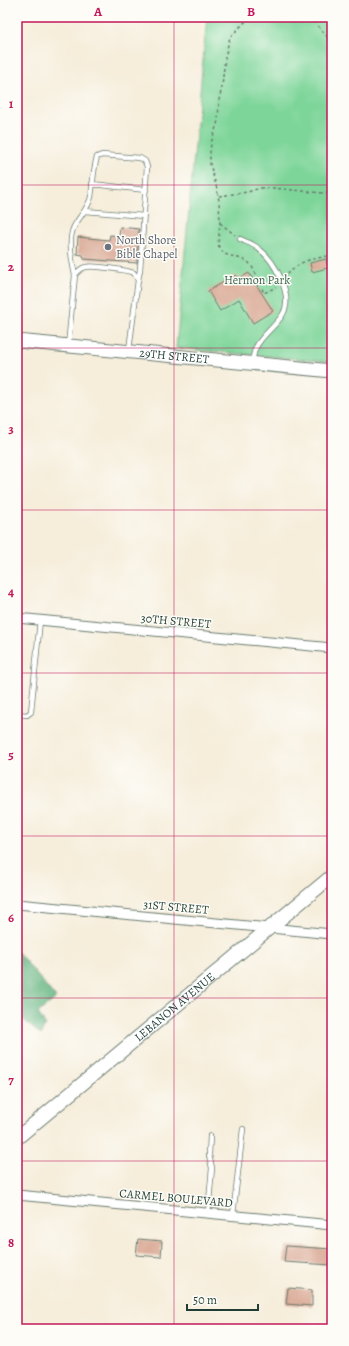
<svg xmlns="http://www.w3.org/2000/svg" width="349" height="1346" font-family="Alegreya,serif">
	<rect width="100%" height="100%" fill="#fdfcf7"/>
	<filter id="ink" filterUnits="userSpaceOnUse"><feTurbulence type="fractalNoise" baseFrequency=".025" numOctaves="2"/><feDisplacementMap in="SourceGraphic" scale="8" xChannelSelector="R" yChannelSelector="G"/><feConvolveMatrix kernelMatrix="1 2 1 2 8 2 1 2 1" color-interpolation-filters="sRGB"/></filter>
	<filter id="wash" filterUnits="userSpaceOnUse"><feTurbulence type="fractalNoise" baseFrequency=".012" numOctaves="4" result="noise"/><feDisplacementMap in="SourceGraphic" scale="16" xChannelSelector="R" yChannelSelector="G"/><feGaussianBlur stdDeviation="0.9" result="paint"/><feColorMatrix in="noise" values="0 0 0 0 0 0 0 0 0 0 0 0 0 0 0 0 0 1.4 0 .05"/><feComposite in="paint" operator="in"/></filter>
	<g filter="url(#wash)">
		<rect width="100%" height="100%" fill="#f6edda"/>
		<path fill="#7ed59a" stroke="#4e8967" d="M207,17H332V362L176,348Z"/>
		<path fill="#66b682" stroke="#427a5b" d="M17,951L56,998L38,1013L45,1024L41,1035L17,1014Z"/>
		<g id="blocks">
			<path fill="#d59e88" d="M120,227L139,229L137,263L84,259L83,255L77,254L78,237L109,240L110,235L119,236Z
				M326,259L328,268L312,272L310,263Z
				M249,273L273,311L253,323L239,299L220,311L208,291L236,275L238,279Z
				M138,1239L162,1241L161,1257L136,1255Z
				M286,1246L332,1249V1265L284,1262Z
				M288,1288L312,1290V1306L286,1304Z"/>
		</g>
	</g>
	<g filter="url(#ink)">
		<use href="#blocks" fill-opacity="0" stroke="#6a7b6e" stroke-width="1"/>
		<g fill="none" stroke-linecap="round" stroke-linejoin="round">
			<g stroke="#6a7b6e" stroke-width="6">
				<path id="lane" d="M92,184L146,190
					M85,211L144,216
					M240,239C246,242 254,244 259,249C274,260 294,295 283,314C276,326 263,334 256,347C254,351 253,357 252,362
					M75,275C72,262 68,242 73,229C78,217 88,210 91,197C93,184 93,171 97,157L102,155L140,158L145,161L147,167L140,270L138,280
					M68,346L75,275C78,271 81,268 86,267C93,265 126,270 134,273L138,280L129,350
					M17,714L27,715L31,712L40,620
					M208,1213L212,1168L209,1155L210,1136
					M233,1215L243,1129"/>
			</g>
			<g stroke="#6a7b6e" stroke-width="11">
				<path id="street" d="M17,618L332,648
					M17,904L332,934
					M17,1195L332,1225"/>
			</g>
			<g stroke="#6a7b6e" stroke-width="15">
				<g id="secondary">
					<path id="s1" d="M17,341L332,371"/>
					<path id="s2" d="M17,1138L332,876"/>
				</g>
			</g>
			<path stroke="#6a7b6e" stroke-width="1.5" stroke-dasharray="3 3" stroke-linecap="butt" d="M250,17L230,37L225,57L222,87L219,100L218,121L211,143L210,153V164L217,189L219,201L220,223L218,245L224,254C231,256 241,258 248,262C255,268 260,285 264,293L276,287
				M310,17L332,42
				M219,196L248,192L260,188H274L332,194
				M220,223L235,235
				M287,274L301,263L309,260L332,255"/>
			<use href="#lane" stroke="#fff" stroke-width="4.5"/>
			<use href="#street" stroke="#fff" stroke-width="9"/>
			<use href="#secondary" stroke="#fff" stroke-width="13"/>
		</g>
	</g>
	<path fill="none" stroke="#c2185b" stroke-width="1" stroke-opacity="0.55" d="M174,17V1329M17,185H332M17,348H332M17,510H332M17,673H332M17,836H332M17,998H332M17,1161H332"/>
	<circle fill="#6b7280" stroke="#fdfcf7" stroke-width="1.5" cx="108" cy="247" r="4"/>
	<g text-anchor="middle" stroke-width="3" stroke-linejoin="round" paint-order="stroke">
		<g font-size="12" fill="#5b616d" stroke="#fdfcf7" text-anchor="start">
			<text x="116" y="244">North Shore<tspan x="116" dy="14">Bible Chapel</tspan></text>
		</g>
		<g font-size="12" fill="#37634e" stroke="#fdfcf7">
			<text x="257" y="284">Hermon Park</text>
		</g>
		<g font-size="12" fill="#1f3d34" stroke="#fdfcf7">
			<text dy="4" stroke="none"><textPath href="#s1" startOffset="158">29TH STREET</textPath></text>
			<text transform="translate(176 621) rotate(5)" y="4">30TH STREET</text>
			<text transform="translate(176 907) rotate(5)" y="4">31ST STREET</text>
			<text dy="4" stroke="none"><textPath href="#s2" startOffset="205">LEBANON AVENUE</textPath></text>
			<text transform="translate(176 1198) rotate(5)" y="4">CARMEL BOULEVARD</text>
		</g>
	</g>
	<rect width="349" height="1346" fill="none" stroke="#fdfcf7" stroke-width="44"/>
	<path d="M187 1304v6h71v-6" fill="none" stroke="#1f3d34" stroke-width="2"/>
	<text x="193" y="1304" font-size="12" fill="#1f3d34" stroke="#fdfcf7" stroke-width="3" paint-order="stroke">50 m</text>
	<rect x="22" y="22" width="305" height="1302" fill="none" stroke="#c2185b" stroke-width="1.5"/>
	<g font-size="13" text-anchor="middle" font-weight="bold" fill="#c2185b">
		<text x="98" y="16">A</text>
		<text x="251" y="16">B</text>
		<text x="11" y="108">1</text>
		<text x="11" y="271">2</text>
		<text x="11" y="433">3</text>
		<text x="11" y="596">4</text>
		<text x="11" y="759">5</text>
		<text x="11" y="922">6</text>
		<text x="11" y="1084">7</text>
		<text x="11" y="1247">8</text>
	</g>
</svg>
